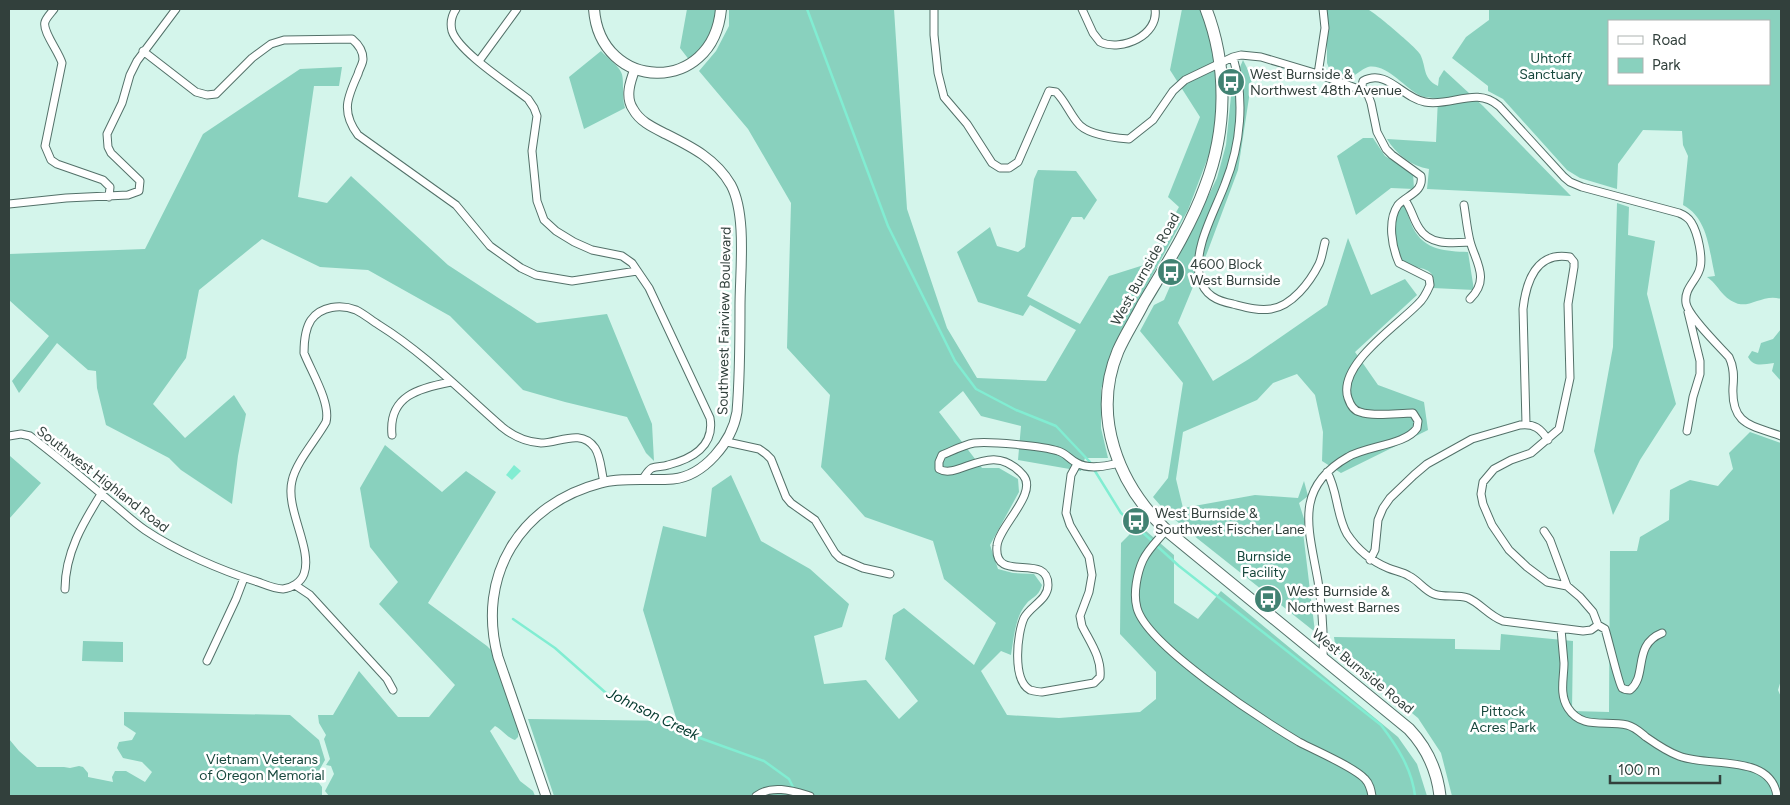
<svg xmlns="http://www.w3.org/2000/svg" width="1790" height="805" font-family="Figtree,sans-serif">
	<rect width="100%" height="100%" fill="#d4f5eb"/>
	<path fill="#89d1be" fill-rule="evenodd" d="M687,9H715C717,30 704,46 690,61L680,48Z
		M729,9H894L907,209L947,328L977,378L1046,381L1076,330L1030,305L1023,316L978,302L957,252L990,227L997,246L1018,252L1025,247L1034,179L1038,170L1076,171L1097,200L1084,220L1082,217H1072L1027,296L1080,324L1109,276L1147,264L1179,207L1168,197L1200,117L1170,70L1182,9H1201L1216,59L1218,104L1213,144L1188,210L1118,338L1101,389V428L1108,458H1085L1081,471L1018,460L1021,426L981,416L963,391L939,412L982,468H999L1018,479L1019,492L990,545L998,569L1013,573L1034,574L1042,585C1038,597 1035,595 1027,603C1015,616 1014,638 1011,655L1001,651L981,671L1007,715L1059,718L1140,712L1156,699V672L1120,634L1121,543L1139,525L1174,555V603L1198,619L1221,591L1398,737L1417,764L1427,796H554L528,719L677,721L643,610L663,526L706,537L712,488L731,475L761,541L810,569L849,604L842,627L814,636L824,684L866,680L899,719L918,701L885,659L893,615L904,608L974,665L996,623L944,579L933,541L865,517L821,467L830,395L787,348L791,203L748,129L699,71L716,51L729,26Z
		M1327,9C1340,9 1355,6 1367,9C1372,10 1418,49 1420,54C1427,68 1422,78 1438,86L1439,78L1444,70L1483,106L1571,196L1427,189L1429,169C1411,166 1396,154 1387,139L1436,142L1438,98C1431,98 1425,98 1419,95C1405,88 1386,63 1368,67C1362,69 1354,76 1349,79C1337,77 1331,75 1327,63Z
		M1489,9H1781V299C1764,293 1749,309 1736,303C1721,297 1718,284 1707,277L1715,276C1709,250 1708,218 1683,205L1688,156L1683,145L1682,131L1643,130L1618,164L1617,189L1580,178L1567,170L1503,99L1488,91V86L1452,58L1466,37L1489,20ZM1609,21H1769V84H1609Z
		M601,51C607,58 617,64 621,72C625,79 621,96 625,108L584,129L569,77Z
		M1243,60L1252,78L1238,170L1207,253L1178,323L1213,381L1249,359L1327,305L1348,238L1371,295L1405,279L1417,295L1355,352L1378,385L1424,402L1428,430L1341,473L1322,461L1323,432L1315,395L1297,374L1273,383L1257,400L1183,432L1176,479L1183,508L1255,495L1298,498L1304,481L1308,496L1299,503L1305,522L1303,532L1315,632L1198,539L1167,513L1153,497L1168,478L1183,383L1140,331L1154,305L1164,300L1175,275V264L1217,178L1226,145L1232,86Z
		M342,67L339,86H314L298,197L327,203L351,176L448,265L537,323L607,314L652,424L654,461L646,453L627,417L565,402L523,390L450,316L368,270L320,267L262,239L199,290L186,358L153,404L185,438L234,395L246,414L238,456L232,504L181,470L169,458L106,425L97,388L96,371L88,370L57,343L19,393L12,381L49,336L9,300V254L145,249L203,134L300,69Z
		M1363,138H1373L1385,156L1413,173L1414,189L1391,188L1356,215L1337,156Z
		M1403,202C1407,211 1409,219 1413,228C1425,251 1446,251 1468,252L1474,290L1433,288C1439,262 1411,272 1401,260C1395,252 1394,226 1396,217C1397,212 1400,207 1403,202Z
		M1617,203L1629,207L1628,235L1655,241L1647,294L1676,404L1640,460L1613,515L1594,451L1613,347Z
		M1781,329V381L1772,371L1774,363C1763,364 1754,368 1748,357L1752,351L1758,353L1761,343L1773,339Z
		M1750,432L1781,443V680L1778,690L1781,697V796H1452L1441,753L1418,718L1336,651L1334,637L1455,639V649L1500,650L1501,634L1573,641L1572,711L1609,712L1610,551H1637L1640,537L1669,520L1670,490L1690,480L1718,486L1733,469L1729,453Z
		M385,445L442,492L466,471L496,492L428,603L487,646L498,657L519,719L518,737L515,740C506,737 503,730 495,726L490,731L520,781L533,791L535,796H329L325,791L334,774L331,766L326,765L330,759L324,739L326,735L319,723L318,715H333L359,671L398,717H429L455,685L379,604L398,582L370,547L360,488Z
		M10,456L41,483L9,519V457Z
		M83,641L123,642V662L82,661Z
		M124,712L290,715L319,740L325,760L317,774L313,775L322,787V796H9V739L19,751L37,767H64L70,768L79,766L83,767L88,773V777L113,782L112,777L115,771H126L145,782L152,772L142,762L123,758L117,748L119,742L132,740L136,733L124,725Z"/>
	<path fill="#81edd2" d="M514,465L521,471L512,480L506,475Z"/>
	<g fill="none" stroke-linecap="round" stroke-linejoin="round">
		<path stroke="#81edd2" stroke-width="2.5" d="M807,9L888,226L955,361L976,389L1016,410L1056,426L1090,462
			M1095,471L1121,513L1151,540
			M1157,546L1179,566L1381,725C1397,746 1412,769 1415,796
			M513,619L555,648L606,693L700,738L764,761L789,779L794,789"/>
		<g stroke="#537169" stroke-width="9">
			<path id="minor" d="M54,9C51,13 46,18 45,22C42,31 59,52 62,63L45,146L51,160L57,164L103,180L110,187L109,197
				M456,9C452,15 450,23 452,31C459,52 509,84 528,99L534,108L537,116L532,151L537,201L544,220L556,231L574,242L592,250L622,256L632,263L649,288L710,418C715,446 692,459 668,465C663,467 657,466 652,468C648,470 645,476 642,480
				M934,9V35L938,73L944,97L967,124L992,163L1000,168H1009L1018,162L1049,91L1056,92C1065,101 1069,112 1077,122C1086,135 1115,138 1129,139L1153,120L1173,91L1185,80L1233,57L1241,55L1261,57L1318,74L1361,90L1368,95L1371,103L1377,132L1386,149L1392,155L1421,176C1424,192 1407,195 1398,205C1387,221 1392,247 1399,263L1429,278L1430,285C1427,292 1424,299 1418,304C1398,325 1337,365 1348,398C1350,404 1354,411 1360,412C1374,417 1398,413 1413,413L1418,421L1417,428C1406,445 1366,446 1348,457C1293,488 1309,529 1318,581C1322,607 1324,631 1323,657
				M1082,9L1093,33L1100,42C1122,52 1159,35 1155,9
				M143,51L196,92L207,95L216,94L252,58L271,44L284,40L352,39C358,44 363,51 363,59C363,64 359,69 358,74C347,98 341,112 358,135L456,205L490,246L521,268L536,275L572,281L637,271
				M1233,57C1245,99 1241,144 1225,184C1215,211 1192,250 1200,278C1204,295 1217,301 1233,304C1245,307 1258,311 1271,309C1292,306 1310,282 1319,264C1322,258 1323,249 1325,242
				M479,61L517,9
				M1318,74L1325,28L1323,9
				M1361,90L1363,81C1387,68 1402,98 1425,102C1452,107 1476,86 1499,106L1564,177L1570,182L1582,187L1679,213C1684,215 1688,217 1691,222C1698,233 1704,260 1699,271C1695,282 1684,289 1686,303C1688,316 1719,346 1729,357C1734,367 1734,376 1733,387C1731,425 1751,425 1781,436
				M1405,200C1412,210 1413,219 1419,228C1430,246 1452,243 1470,242
				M9,204L66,198L128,195L139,191L140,181L111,153L108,147L107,134L122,103L130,75L137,61L176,9
				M1464,205C1466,217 1467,229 1470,241C1475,261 1491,279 1470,299
				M1526,424L1523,309C1526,282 1536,251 1570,257L1574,262V267L1568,304L1570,378L1559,429L1531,453L1511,460L1494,469L1483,482L1481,494L1483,504L1492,525L1509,550L1527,567L1547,582L1567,586L1580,597L1593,612L1598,625
				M1687,431L1693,397L1700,374V361L1688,312
				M392,435C388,396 419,388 451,382
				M9,436L21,434L30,436C58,457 85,480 112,503C123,512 133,522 145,530C176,551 222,571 258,582C266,585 275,589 283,589C292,588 301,582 304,574C313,549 285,509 292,481C296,462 316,440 326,422C331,403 311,371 304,353C304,343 305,329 311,320C321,306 341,304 356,310C364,314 371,320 379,325C424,353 462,392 502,427C513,436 526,442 541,443C559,443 581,428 595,448C601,457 601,471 604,482
				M727,442L759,449L766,454L771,459L786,497L791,503L815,520L835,553L840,558L863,568L890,574
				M1077,464L1071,475L1066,513L1070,525L1089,557L1092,575L1089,592L1080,616L1082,626C1090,642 1102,658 1100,677L1094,683L1042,692C1038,692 1034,691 1030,690C1012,680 1017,634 1024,618C1030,606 1048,600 1048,585C1048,551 993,585 997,546C998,527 1039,493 1023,475C991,438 959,481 939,469V462L942,455C952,451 963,445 974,443C988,441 1044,446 1058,451C1066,453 1070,460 1077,463C1089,470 1107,466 1119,463
				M1327,472C1338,491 1336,515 1347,534C1357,549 1371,561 1388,568C1395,571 1403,572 1409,576C1419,581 1424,590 1434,594C1444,598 1457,594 1468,598C1480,603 1489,616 1503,621L1583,631L1591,630L1598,625
				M1166,530C1159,539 1148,549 1143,560C1137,573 1133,594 1137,608C1147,646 1264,721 1299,742C1316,751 1354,767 1365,779C1370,784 1371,790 1372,796
				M1544,531L1550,540L1567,586
				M1370,560L1375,550L1378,520L1383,508L1390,498L1414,475L1427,464L1472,439L1520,425C1534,423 1541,429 1548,440
				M295,585L310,595L387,679L393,690
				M65,589C65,553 83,523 101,494
				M1598,625L1605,629C1608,638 1619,685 1622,688C1625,690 1626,690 1630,690C1648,676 1632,645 1662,633
				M1561,629C1562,640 1563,652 1564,663C1564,678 1559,694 1568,708C1582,730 1605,720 1627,725C1635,727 1640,732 1646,737C1656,744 1668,752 1679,756C1709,768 1771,753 1777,796
				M207,661L236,599L244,578
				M756,796C772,784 793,791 810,796"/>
		</g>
		<g stroke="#537169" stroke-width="11">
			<path id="tertiary" d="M546,796L498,657C476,576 520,504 601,483C621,477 651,481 673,479C704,476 732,442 737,412C740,377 740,341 740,306C740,272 747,215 731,185C716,159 692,147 666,134C654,128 640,122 633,109C625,97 630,82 635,69"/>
		</g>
		<g stroke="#537169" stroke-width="12">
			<path id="secondary" d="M594,9C600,92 713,96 721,9"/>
		</g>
		<g stroke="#537169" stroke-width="13">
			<path id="primary" d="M1206,9C1228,66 1227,130 1205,187C1190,228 1165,267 1143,304C1135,320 1125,335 1118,351C1091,416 1118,484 1166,530L1409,729C1427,748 1437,770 1440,796"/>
		</g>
		<use href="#minor" stroke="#fff" stroke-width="7"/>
		<use href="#tertiary" stroke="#fff" stroke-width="9"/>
		<use href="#secondary" stroke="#fff" stroke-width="10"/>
		<use href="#primary" stroke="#fff" stroke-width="11"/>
	</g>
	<defs>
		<g id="bus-disc" transform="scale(1.4375)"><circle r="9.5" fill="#418272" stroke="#fff"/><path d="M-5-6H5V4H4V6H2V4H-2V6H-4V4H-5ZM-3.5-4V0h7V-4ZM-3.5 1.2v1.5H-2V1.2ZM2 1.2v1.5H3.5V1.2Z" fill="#fff"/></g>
	</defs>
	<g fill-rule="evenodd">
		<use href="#bus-disc" x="1231" y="82"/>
		<use href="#bus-disc" x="1171" y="272"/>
		<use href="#bus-disc" x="1136" y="521"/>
		<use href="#bus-disc" x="1268" y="599"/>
	</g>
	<g text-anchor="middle" stroke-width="5" stroke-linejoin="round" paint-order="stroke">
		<g font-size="14" fill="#18483d" stroke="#fff">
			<text x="1551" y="63">Uhtoff<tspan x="1551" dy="16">Sanctuary</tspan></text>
			<text x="1264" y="561">Burnside<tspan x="1264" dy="16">Facility</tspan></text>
			<text x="1503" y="716">Pittock<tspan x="1503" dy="16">Acres Park</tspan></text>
			<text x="262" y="764">Vietnam Veterans<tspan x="262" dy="16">of Oregon Memorial</tspan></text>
		</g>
		<g font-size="14" fill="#32403c" stroke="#fff" text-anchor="start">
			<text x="1250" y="79">West Burnside &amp;<tspan x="1250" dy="16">Northwest 48th Avenue</tspan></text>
			<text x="1190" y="269">4600 Block<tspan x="1190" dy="16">West Burnside</tspan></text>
			<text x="1155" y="518">West Burnside &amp;<tspan x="1155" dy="16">Southwest Fischer Lane</tspan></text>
			<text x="1287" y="596">West Burnside &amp;<tspan x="1287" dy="16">Northwest Barnes</tspan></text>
		</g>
		<g font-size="14" fill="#32403c" stroke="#fff">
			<text transform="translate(1145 269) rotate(-61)" y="5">West Burnside Road</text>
			<text transform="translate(724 321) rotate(-89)" y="5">Southwest Fairview Boulevard</text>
			<text transform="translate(103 479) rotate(38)" y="5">Southwest Highland Road</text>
			<text transform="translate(1363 671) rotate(39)" y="5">West Burnside Road</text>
		</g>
		<g font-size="15" font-style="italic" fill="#04392e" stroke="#fff">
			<text transform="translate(653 714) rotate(26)" y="5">Johnson Creek</text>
		</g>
	</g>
	<rect width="1790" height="805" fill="none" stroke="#32403c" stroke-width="20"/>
	<rect x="1608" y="20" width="162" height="65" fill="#ffffff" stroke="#adb3b1"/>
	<rect x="1618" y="36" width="25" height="8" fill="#ffffff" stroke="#adb3b1"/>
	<text x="1652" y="45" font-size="15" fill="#32403c">Road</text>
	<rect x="1618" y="58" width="25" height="15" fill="#89d1be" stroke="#adb3b1"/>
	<text x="1652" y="70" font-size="15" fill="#32403c">Park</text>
	<path d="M1610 775v8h110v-8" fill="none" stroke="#32403c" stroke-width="2.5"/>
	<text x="1618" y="775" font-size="15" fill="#32403c" stroke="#ffffff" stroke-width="4" paint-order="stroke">100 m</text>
</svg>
